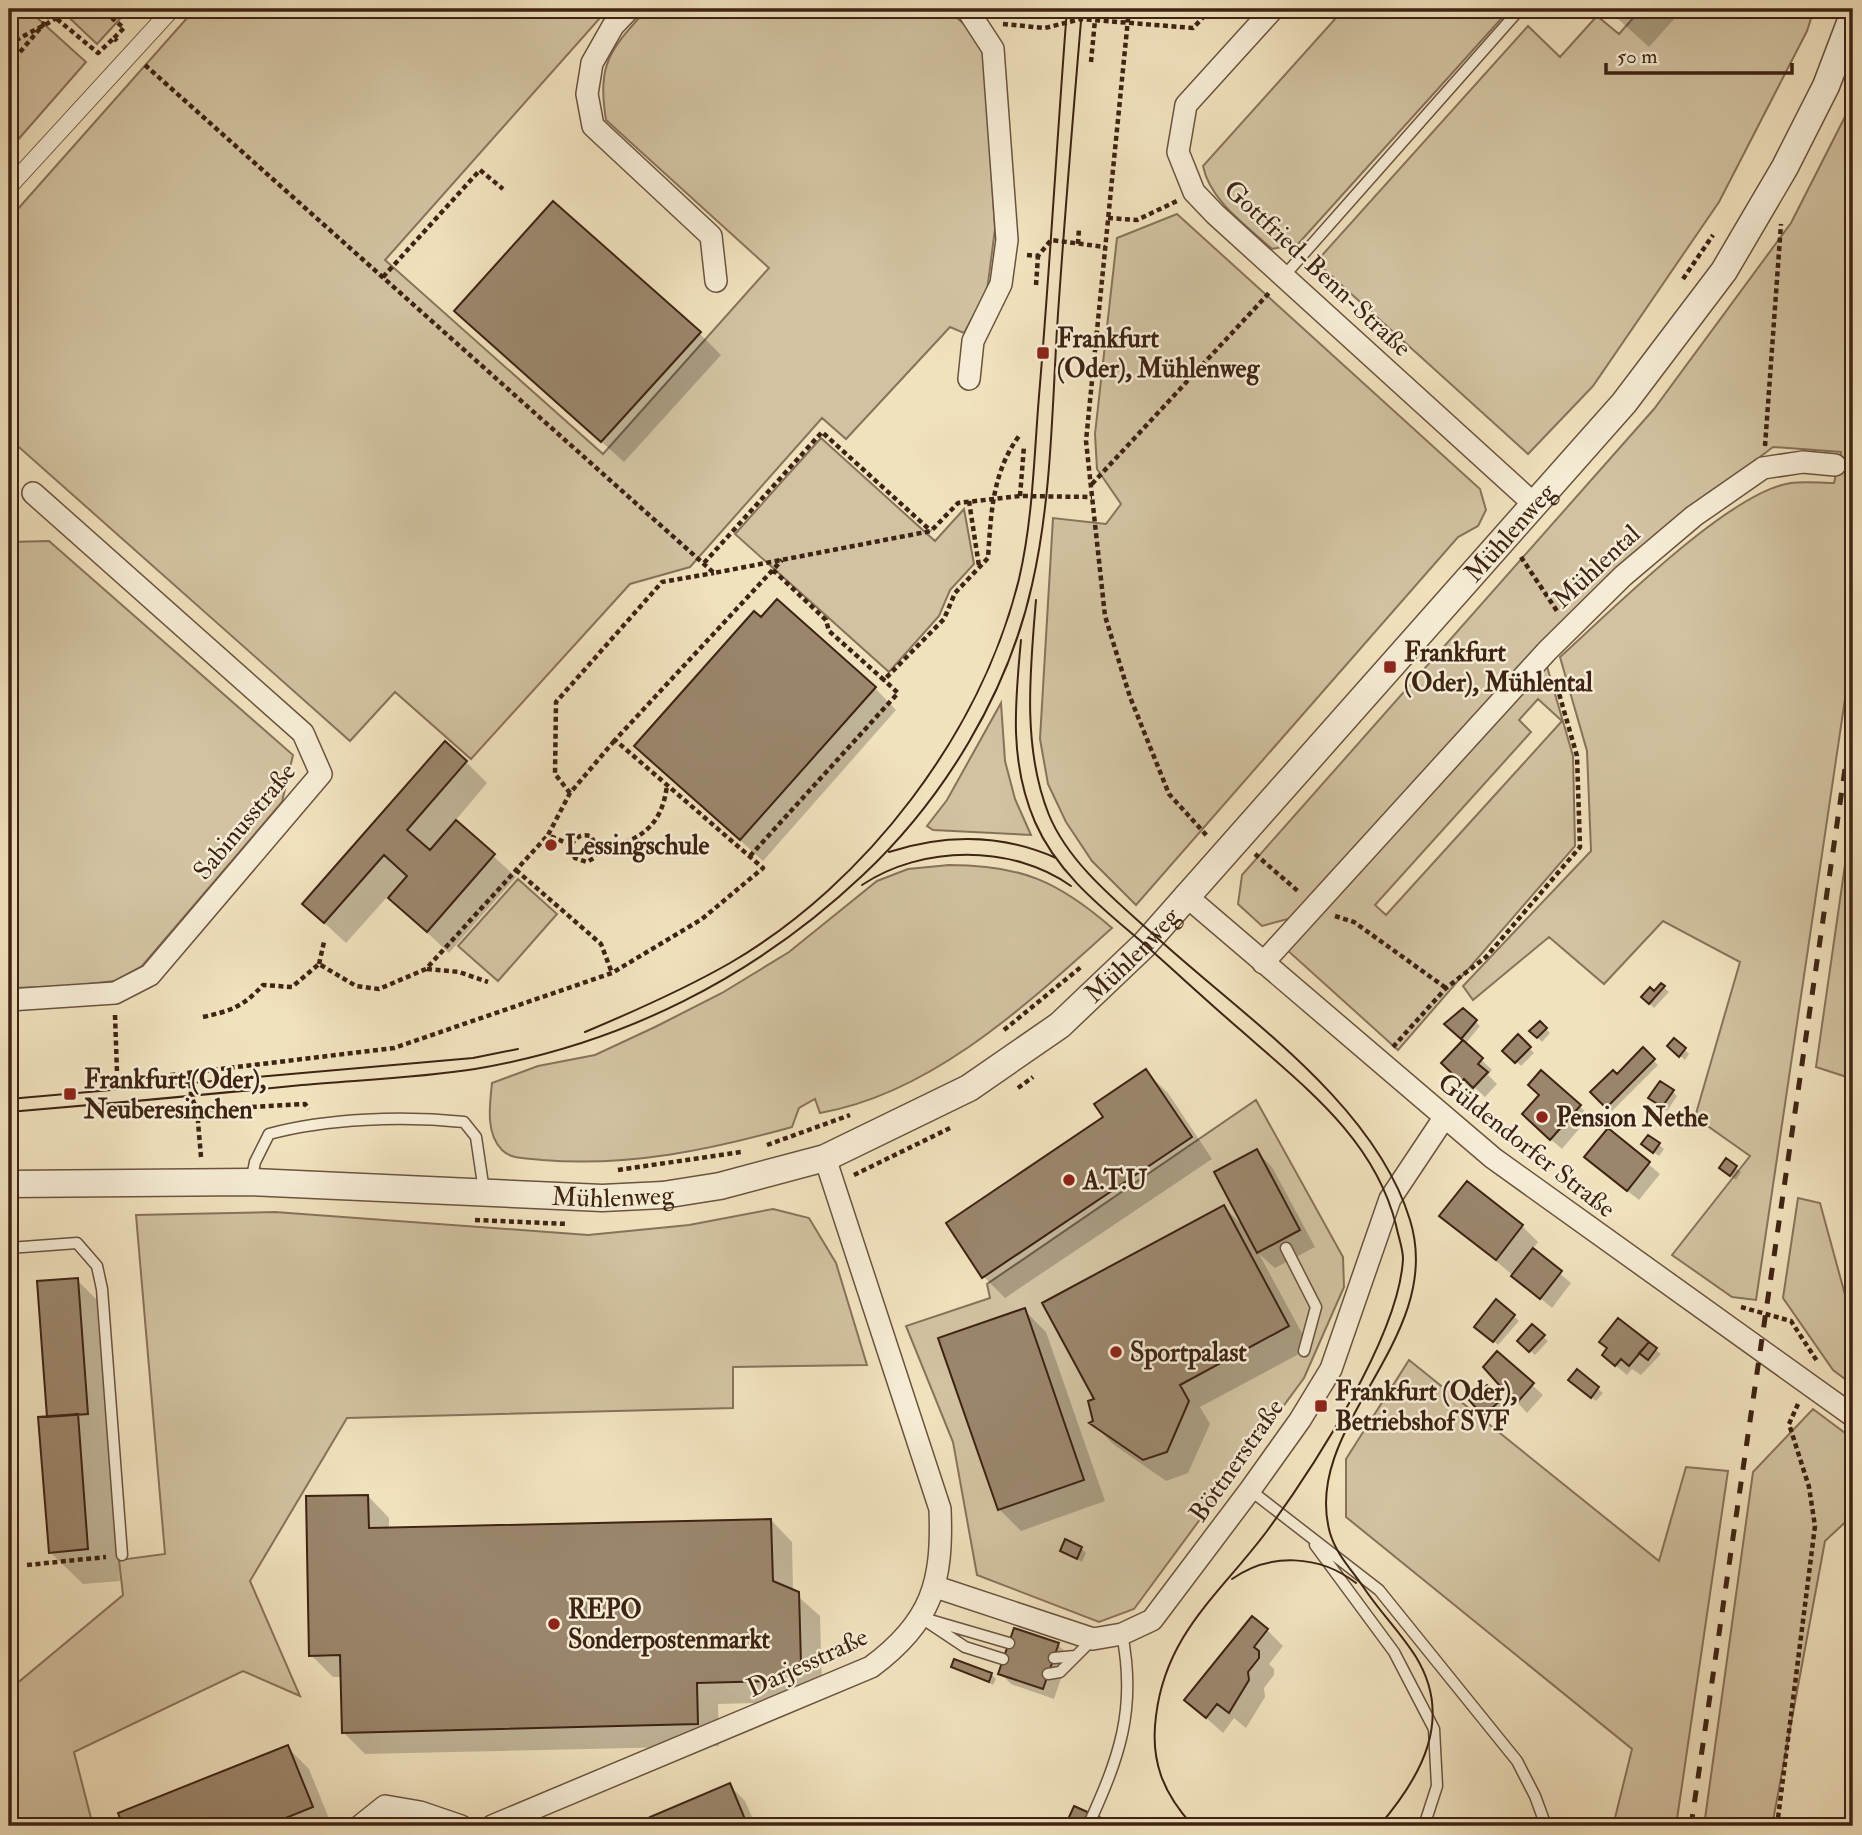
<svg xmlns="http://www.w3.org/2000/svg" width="1862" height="1835" font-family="'IM FELL Double Pica',serif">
	<rect width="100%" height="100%" fill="#f1e2be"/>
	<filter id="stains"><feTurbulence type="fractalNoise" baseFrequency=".00286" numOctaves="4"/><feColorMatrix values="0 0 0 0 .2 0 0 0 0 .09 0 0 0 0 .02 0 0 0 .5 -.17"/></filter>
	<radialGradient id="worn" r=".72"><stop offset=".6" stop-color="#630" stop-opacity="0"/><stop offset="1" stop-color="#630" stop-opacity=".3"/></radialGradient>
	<path fill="#d2c2a1" stroke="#88725a" stroke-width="2" fill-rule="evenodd" d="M9,9H40L35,16L86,62L9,150Z
		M60,9H129L97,44Z
		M195,9H608L385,260L603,454L769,268L606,120C597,63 610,50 647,9H947L975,34L984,50L995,229L987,291L964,333L950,327L846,439L822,418L690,567L630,584L471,759L395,692L350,741L11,440L9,442V219Z
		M1344,9H1510L1298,244L1272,249C1247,226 1210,201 1203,166Z
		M1641,9L1648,14L1653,9H1814L1807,31L1719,202L1593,386L1528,454L1316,262L1528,26L1560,57L1597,16L1619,34Z
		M1853,101V645L1756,1300L1732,1297L1672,1255L1750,1156L1695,1117L1740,962L1663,921L1604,984L1549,937L1473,1000L1463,986L1591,851L1587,751L1560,657C1609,613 1730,491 1791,483C1805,481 1820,483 1834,483L1841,452L1773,447L1689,511L1295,917L1262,926L1238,904L1242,875L1654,409L1791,223Z
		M1177,214L1480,489L1486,510L1478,526L1458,537L1136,905L1092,861L1066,822L1048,784L1040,739L1053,518L1106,524L1121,504L1097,469L1095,434L1117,238Z
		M821,438L935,541L964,509L974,564L950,590L939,616L889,672L735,534Z
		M49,541L293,755L282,802L142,966L115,981L60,987L9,988V542Z
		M1546,663L1573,756L1575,846L1398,1050L1286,949ZM1538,699L1562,721L1386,915L1375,905L1531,732L1519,720Z
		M1001,703L1005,761L1015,799L1031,835L933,830L927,826L947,800Z
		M1853,809V1079L1816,1067Z
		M949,865C1021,865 1058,881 1112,928C1029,1002 934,1093 820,1113L815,1099L799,1108L792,1127C710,1150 629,1167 542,1160C528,1158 512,1160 502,1150C485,1133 490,1104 492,1083L538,1066L595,1055L655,1027L722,993L789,952L877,881L908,869Z
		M518,879L557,914L498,981L458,946Z
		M1256,1100L1343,1257L1344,1287L1304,1378L1134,1609L1099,1622L977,1575L953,1442L906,1326L990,1298L987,1284Z
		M1798,1198L1820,1203L1853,1324V1385L1833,1370L1783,1298Z
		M773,1209L809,1218L836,1263L867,1365L733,1367V1408L347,1418L250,1581L300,1696L243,1671L74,1752L93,1826H9V1690L123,1595L119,1560L165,1554L136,1215L275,1212L588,1235L689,1225Z
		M1409,1360L1659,1561L1686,1467L1728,1471L1676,1826H1613L1632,1749L1346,1517V1459Z
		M1813,1409L1853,1439V1515L1825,1541L1772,1826H1704L1753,1472Z"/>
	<path fill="#0003" d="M1607,9H1683L1649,47Z
		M457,311L699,333L721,355L624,462Z
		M875,688L896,710L763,861L636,746Z
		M466,762L487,783L455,821L516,877L449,953L388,896L346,943L304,904Z
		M1661,985L1669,992L1654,1008L1643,997Z
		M1463,1010L1480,1026L1465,1044L1492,1070L1488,1075L1497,1084L1485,1097L1475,1088L1473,1091L1444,1063L1465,1040L1447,1024Z
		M1540,1023L1550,1033L1542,1042L1532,1031Z
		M1518,1037L1534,1053L1521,1066L1505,1051Z
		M1643,1050L1658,1065L1612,1111L1593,1092L1617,1076Z
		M1685,1050L1689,1054L1685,1060L1674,1051Z
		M1146,1072L1168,1093L1212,1159L1005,1298L984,1277L1105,1118Z
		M1672,1091L1677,1096L1667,1111L1655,1103Z
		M1541,1095L1579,1106L1590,1116L1562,1149L1534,1125Z
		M1608,1130L1660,1174L1639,1200L1597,1167Z
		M1649,1137L1664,1149L1659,1156L1648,1148Z
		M1256,1151L1272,1167L1315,1247L1275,1268L1259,1254L1310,1348L1200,1407L1210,1424L1188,1473L1166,1481L1113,1444L1092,1423L1095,1421L1096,1399L1224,1207L1245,1228Z
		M1727,1161L1741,1172L1736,1180L1726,1172Z
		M1442,1216L1522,1226L1538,1242L1532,1250L1571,1283L1552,1308Z
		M77,1280L109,1312L119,1445L109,1446L120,1581L83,1584L50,1552L49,1418Z
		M1024,1310L1046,1332L1105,1501L1021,1531L999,1509Z
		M1514,1316L1519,1321L1498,1345L1481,1331Z
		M1619,1320L1661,1354L1641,1375L1632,1369L1627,1375L1615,1365L1608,1349L1601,1342Z
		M1532,1327L1548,1341L1535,1355L1520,1341Z
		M1577,1372L1603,1393L1596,1401L1575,1384Z
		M1532,1385L1543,1395L1527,1413L1517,1402Z
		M1487,1387L1504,1406L1489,1419L1472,1400Z
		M368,1496L389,1518V1529L771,1520L792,1542L793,1592L820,1616L822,1686L793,1702L718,1704L719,1746L365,1754L343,1732L342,1677H333L311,1655Z
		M1081,1548L1086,1553L1082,1562L1062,1551Z
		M1267,1630L1283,1646L1269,1664L1274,1669V1675L1264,1688L1265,1697L1246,1728L1234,1718L1223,1733L1186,1700Z
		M1058,1645L1069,1655L1054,1699L1011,1684L1000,1673Z
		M953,1667L991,1674L996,1679L993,1685Z
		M287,1747L309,1769L332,1826H125L120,1814Z
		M729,1785L745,1801L756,1826H656L652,1818Z
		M1075,1809L1100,1820L1104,1826H1067Z"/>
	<path fill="#9b866c" stroke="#3d2313" stroke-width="2" d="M553,201L701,332L601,442L454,311Z
		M777,599L876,687L740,840L634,746L754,611L761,617Z
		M445,741L467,761L407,830L430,850L456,820L495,854L427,932L388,898L407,876L384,855L324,923L302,904Z
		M1661,983L1665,986L1649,1004L1641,997L1650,987L1654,991Z
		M1463,1008L1477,1020L1461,1039L1444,1024Z
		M1540,1021L1547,1028L1537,1038L1529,1031Z
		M1518,1034L1531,1047L1515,1063L1502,1051Z
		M1674,1038L1686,1048L1679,1057L1667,1046Z
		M1463,1040L1483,1058L1478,1064L1488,1072L1473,1088L1464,1079L1461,1082L1441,1063Z
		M1643,1047L1655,1059L1606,1108L1590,1092L1613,1070L1617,1074Z
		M1146,1069L1192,1137L982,1278L946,1223L1103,1117L1094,1104Z
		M1541,1070L1581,1105L1550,1140L1522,1114L1539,1095L1528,1085Z
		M1660,1081L1674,1090L1662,1107L1648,1098Z
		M1608,1128L1650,1162L1627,1191L1584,1157Z
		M1648,1135L1660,1143L1653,1153L1641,1144Z
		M1257,1149L1300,1230L1257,1253L1214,1172Z
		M1726,1158L1737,1166L1730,1176L1719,1168Z
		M1467,1181L1523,1225L1496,1260L1439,1216Z
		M1224,1205L1289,1326L1180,1385L1189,1401L1167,1452L1143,1460L1089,1423L1093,1421L1088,1401L1094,1399L1042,1303Z
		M1533,1248L1562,1271L1540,1299L1511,1276Z
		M78,1278L88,1414L47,1417L37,1281Z
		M1496,1299L1515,1315L1493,1342L1474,1327Z
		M1025,1308L1084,1480L998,1510L938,1338Z
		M1618,1318L1649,1342L1629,1366L1621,1359L1615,1366L1602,1355L1607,1348L1599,1342Z
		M1532,1324L1545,1335L1529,1352L1517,1341Z
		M1649,1342L1657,1348L1648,1360L1639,1353Z
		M1497,1351L1534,1383L1516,1404L1483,1367Z
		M1577,1369L1599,1387L1591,1398L1568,1380Z
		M1487,1385L1501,1400L1483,1416L1469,1400Z
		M78,1414L88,1549L49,1553L38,1417Z
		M368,1495L369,1528L771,1519L773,1581L799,1592L801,1664L770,1681L697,1683L698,1724L342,1733L340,1655L309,1656L306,1496Z
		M1065,1539L1082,1547L1077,1559L1060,1551Z
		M1252,1616L1268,1629L1254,1647L1259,1651V1658L1248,1672L1249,1680L1229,1713L1217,1704L1206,1718L1184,1700Z
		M1014,1628L1059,1643L1043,1689L998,1674Z
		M954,1659L992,1673L989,1682L951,1667Z
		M288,1745L313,1807L266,1826H123L118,1813Z
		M730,1783L747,1824L654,1826L650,1817Z
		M1074,1806L1101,1818L1097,1826H1065Z"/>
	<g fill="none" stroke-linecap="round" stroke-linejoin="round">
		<path stroke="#cdbc9c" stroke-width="21" stroke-dasharray="21 10" stroke-linecap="butt" d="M1835,465L1853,468"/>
		<g stroke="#6a533e" stroke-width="13">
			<path id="service" d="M1284,276L1520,9
				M251,1182L255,1162L269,1134C328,1118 404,1116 464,1122L476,1137L484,1191
				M9,1248L77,1243L97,1266L102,1289L122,1555
				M1286,1248L1316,1307L1304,1351
				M1250,1490L1379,1590L1517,1761L1535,1796L1546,1826
				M1315,1545L1394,1652L1434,1729L1437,1786L1424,1826
				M920,1617L965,1647L1003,1659
				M930,1620L1009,1643
				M1054,1658L1075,1656
				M1048,1674L1060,1672L1093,1639
				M1088,1826C1119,1758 1137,1710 1122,1634"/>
		</g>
		<g stroke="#6a533e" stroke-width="18">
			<path id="pedestrian" d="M9,187L172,9"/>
		</g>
		<g stroke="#6a533e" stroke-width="24">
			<path id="minor" d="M629,9L613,26L592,63L587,94L593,126L711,236L716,281
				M967,9L993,49L1007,240L1001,284L973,341L969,379
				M1273,9L1186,105L1178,152L1194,192L1215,214L1535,505
				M1185,895L1493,1158L1853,1416
				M1263,963L1547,651L1623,576L1694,516L1763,468L1803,462L1835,465
				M9,1000L115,993L150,975L321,774L303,733L33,493
				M936,1587L1093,1639L1122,1634L1152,1620L1250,1490L1300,1420L1331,1369L1390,1199L1444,1118
				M360,1826L385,1806L420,1812L461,1826
				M492,1826L871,1667C932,1622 943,1582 940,1509L825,1158"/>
		</g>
		<g stroke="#6a533e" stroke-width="29">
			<g id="tertiary">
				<path id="s1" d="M9,1184L251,1182L602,1198L663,1195L720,1186L825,1158L969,1088L1060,1025L1144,945L1624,403L1724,271L1785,167L1826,86L1853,15"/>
			</g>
		</g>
		<path stroke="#3d2313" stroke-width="4.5" stroke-dasharray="5 3.5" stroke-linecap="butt" d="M1129,9L1086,441L1105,616L1130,697L1169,794L1208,837
			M57,19L98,53L114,38L117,41
			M1003,24L1045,28L1081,19L1193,28L1211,9
			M114,38L124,28L113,19L120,9
			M9,46C27,31 50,26 67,9
			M1091,62L1095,20
			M9,65L43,25L51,9
			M145,65L714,573L931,531L958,503L1020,496L1092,497
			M1108,218L1137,220L1177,201
			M1078,244L1079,228
			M1027,255L1038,256L1051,240L1105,247
			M383,277L480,170L503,189
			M1683,279L1713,235
			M1036,285L1038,256
			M1765,446L1781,224
			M1092,484L1269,293
			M1020,496L1024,446
			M969,501L979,566
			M1521,557L1557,611
			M704,563L822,432L931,531
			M773,570L826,620L829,631L884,680L944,619L955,593L988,558C991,514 992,473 1019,436
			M570,793L555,774L556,702L662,582L714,573
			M571,845L548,835L570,793L615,740
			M598,850L591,836C581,834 577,836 571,845L575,858L587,862L594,858L598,850C638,842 662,828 667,785
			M1255,854L1299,892
			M750,856L898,693L884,680
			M516,870L601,944L612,973
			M1335,916L1354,922L1446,988
			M319,964L324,942
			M427,969L459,972L488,982
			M115,1015L117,1073
			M203,1017C231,1011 244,1006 263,985L292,987L319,964L356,986L379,989L426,969L548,835
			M1004,1030L1081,967
			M1393,1047L1446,988L1486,957L1580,847L1577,756L1554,676
			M162,1076L394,1048L612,973L702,919L763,868L615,740L782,560
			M9,1088H15
			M1018,1088L1033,1077
			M169,1111L197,1110L191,1096L190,1074
			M9,1123L15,1122
			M767,1145L850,1115
			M201,1157L197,1110L305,1104L309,1109
			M618,1170L741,1152
			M854,1175L950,1128
			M475,1220L568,1224
			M1741,1307L1791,1321L1817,1361
			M27,1565L106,1557
			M1777,1826L1815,1526L1809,1487L1789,1424L1798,1404"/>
		<use href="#service" stroke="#f6ecd5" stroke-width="10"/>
		<use href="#pedestrian" stroke="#f6ecd5" stroke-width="16"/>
		<use href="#minor" stroke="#f6ecd5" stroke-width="21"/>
		<use href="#tertiary" stroke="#f6ecd5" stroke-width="26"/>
		<path stroke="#3d2313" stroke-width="2" d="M1036,600C1030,671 1022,748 1049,815C1069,863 1115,900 1153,934C1241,1015 1374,1102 1410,1220C1447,1339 1300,1426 1330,1533C1336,1554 1352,1570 1364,1588C1380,1612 1401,1633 1416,1657C1454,1719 1421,1777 1379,1826
			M1021,640C1015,703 1009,762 1035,822C1057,873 1102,908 1143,943C1177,973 1210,1004 1244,1033C1306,1088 1375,1140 1396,1225C1398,1236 1403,1248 1403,1259C1399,1336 1313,1468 1267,1531C1220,1594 1166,1633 1156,1716C1150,1761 1163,1793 1193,1826
			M889,852C945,834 1002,834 1056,858
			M862,885C922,845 1012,844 1071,886
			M585,1032C635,1011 683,990 730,963C867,883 981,733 1019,579C1033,519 1034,456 1039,396C1050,267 1057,138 1067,9
			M9,1099L473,1058L518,1049
			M9,1112C106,1104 204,1095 302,1085C359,1080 418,1078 475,1069C623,1044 755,977 863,875C944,799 1008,693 1032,585C1051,502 1052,414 1057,329C1064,222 1073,116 1082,9
			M1232,1579C1270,1552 1320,1555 1356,1583"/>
		<path stroke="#3d2313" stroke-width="5" stroke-dasharray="12 12" stroke-linecap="butt" d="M1691,1826L1853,714"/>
	</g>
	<g fill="#8f2418" stroke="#f6ecd5" stroke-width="2.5">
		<rect x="1036" y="346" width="14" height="14" rx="3.5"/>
		<rect x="1383" y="660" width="14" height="14" rx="3.5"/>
		<circle cx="551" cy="845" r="7"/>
		<rect x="63" y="1087" width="14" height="14" rx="3.5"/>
		<circle cx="1542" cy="1117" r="7"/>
		<circle cx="1069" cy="1180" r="7"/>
		<circle cx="1116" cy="1352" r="7"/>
		<rect x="1314" y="1399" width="14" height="14" rx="3.5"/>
		<circle cx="554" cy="1624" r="7"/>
	</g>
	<g text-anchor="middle" stroke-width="5" stroke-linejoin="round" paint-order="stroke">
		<g font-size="26" fill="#3d2313" stroke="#f6ecd5">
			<text transform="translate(1318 268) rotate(43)" y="9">Gottfried-Benn-Straße</text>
			<text dy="9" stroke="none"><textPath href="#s1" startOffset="1759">Mühlenweg</textPath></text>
			<text transform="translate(1596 566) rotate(-43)" y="9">Mühlental</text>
			<text transform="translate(244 821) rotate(-50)" y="9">Sabinusstraße</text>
			<text dy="9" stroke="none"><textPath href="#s1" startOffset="1192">Mühlenweg</textPath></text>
			<text transform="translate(1527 1145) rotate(38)" y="9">Güldendorfer Straße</text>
			<text dy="9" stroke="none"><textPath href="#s1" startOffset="604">Mühlenweg</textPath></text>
			<text transform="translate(1236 1460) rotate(-55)" y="9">Böttnerstraße</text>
			<text transform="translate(807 1662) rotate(-25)" y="9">Darjesstraße</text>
		</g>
		<g font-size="26" font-weight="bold" fill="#3d2313" stroke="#f6ecd5" text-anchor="start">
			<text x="1057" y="347">Frankfurt<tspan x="1057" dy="30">(Oder), Mühlenweg</tspan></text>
			<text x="1404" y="661">Frankfurt<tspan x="1404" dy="30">(Oder), Mühlental</tspan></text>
			<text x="565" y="854">Lessingschule</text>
			<text x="84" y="1088">Frankfurt (Oder),<tspan x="84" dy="30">Neuberesinchen</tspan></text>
			<text x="1556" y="1126">Pension Nethe</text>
			<text x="1083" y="1189">A.T.U</text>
			<text x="1130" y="1361">Sportpalast</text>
			<text x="1335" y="1400">Frankfurt (Oder),<tspan x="1335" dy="30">Betriebshof SVF</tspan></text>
			<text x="568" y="1618">REPO<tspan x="568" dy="30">Sonderpostenmarkt</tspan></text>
		</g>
	</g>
	<rect width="1862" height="1835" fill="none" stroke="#f1e2be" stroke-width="35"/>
	<rect x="10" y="10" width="1841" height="1814" fill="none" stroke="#3d2313" stroke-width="3.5"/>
	<rect x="18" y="18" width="1827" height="1800" fill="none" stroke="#3d2313" stroke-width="2"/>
	<path d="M1606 63v10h186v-10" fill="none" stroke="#3d2313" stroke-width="3.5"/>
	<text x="1617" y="63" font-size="21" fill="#3d2313" stroke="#f6ecd5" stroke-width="5" paint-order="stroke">50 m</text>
	<rect width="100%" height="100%" filter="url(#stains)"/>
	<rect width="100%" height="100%" fill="url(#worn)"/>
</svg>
